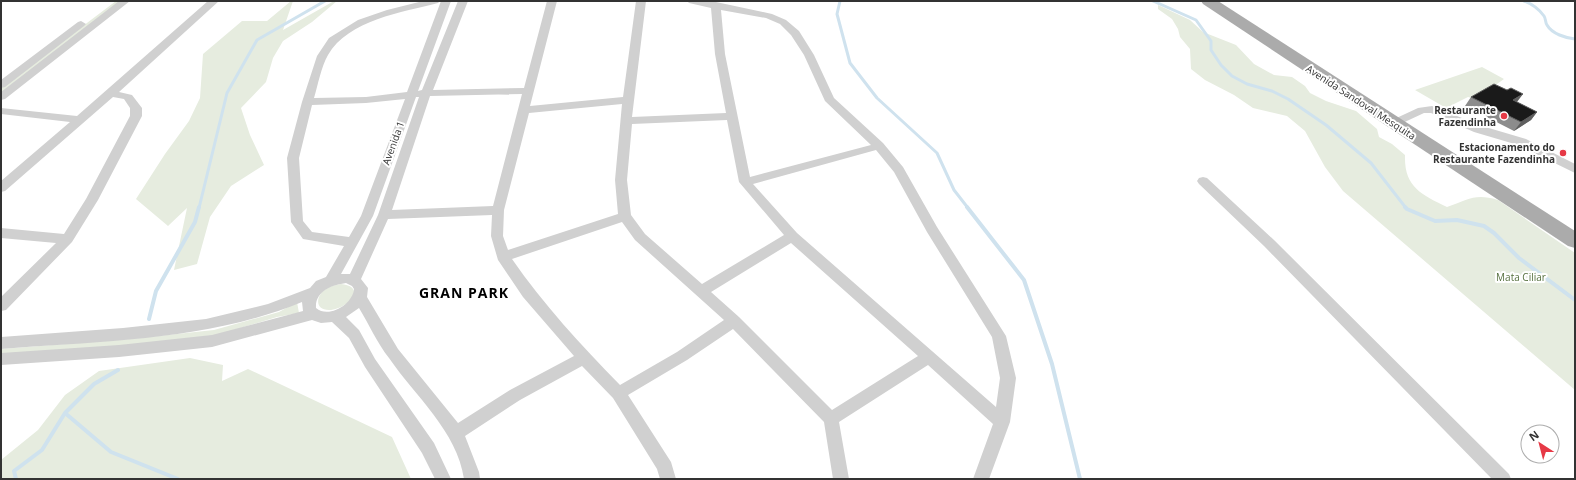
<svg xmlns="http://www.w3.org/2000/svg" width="1576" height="480" font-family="'Open Sans',sans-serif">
	<rect width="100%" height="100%" fill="#fff"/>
	<path fill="#e6ecdf" d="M116,1H121L1,94V88Z
		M291,1H293L283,30L334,1H337L312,22L283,41L273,58L266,82L241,108L250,135L264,165L231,186L210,217L197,264L174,270L187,208L168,226L136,199L165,154L189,121L200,98L203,54L242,21H267Z
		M1158,5L1190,20L1203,32L1236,45L1254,64L1274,75L1292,77L1305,86L1310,93L1326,101L1356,111L1377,129L1379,137L1392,144L1405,155C1404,187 1421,194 1447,207C1469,200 1474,193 1498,200L1575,253V390L1343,191L1325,167L1305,131L1287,116L1253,108L1234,95L1205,80L1191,69L1190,49L1180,37L1178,29L1172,19L1158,9Z
		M1482,67L1504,79L1476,99L1468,97L1446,108L1415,90Z
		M341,284C369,287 346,310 329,310C314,310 316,295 326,289C330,286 336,285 341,284Z
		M297,302L299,313L277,317L214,336L125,346L1,355V349L130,339L214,330L279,312Z
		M190,358L223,365L222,381L248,369L392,437L411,479H1V460L38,430L65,395L99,371Z"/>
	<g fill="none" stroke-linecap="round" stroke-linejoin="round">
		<path stroke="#cfe2ee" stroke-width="3" d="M840,1L837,14L850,63L877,98L937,153L954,190L968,208
			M1153,1L1196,20L1211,41V50L1221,65L1232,76L1247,84L1272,91L1288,99L1326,125L1371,163L1406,208
			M1524,1C1532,4 1539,9 1544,16C1546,19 1545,22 1547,25C1552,34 1566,38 1575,39
			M199,208L227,93L257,40L325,1"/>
		<path stroke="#cfe2ee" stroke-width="4" d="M967,207L1024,280L1052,364L1080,479
			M1405,207L1407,209L1435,221L1457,220L1484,226L1494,233L1519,258L1575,300
			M149,319L156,291L195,222L199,207
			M65,413L111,452L178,479
			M16,479L14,471L42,450L65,413L94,384L118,370"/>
		<path fill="#d0d0d0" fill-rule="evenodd" d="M119,1H130L5,99L1,100V92Z
			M208,1H219L119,92L132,95L142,108V116L98,200L72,242L6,310L1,311V297L56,243L1,238V228L64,234L86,199L130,116V108L124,99L113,97L5,191L1,192V181L70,122L1,114V108L77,116Z
			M423,1H440L438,3C403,12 348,20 328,55C321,67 318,85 314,98L366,97L407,92L441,1H451L418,91L422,90L458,1H468L433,90L524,88L547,1H557L530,106L623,97L636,1H646L632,117L726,113L715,54L711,8L689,3L687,1L716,2L772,14L786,20L799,31L814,55L834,98L883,143L903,167L937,227L1006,336L1016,378L1010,422L989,479H973L993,424L928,365L839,422L849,479H833L824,422L733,329L687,360L628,395L671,462L676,479H660L657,469L613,398L582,366L520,400L465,436L479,472L480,479H464C457,431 415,396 389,358C377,343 369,324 359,308L346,317L359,330L375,359L434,443L451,479H435L422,453L365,367L349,338L332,322L321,323L312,320L212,347L119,357L1,365V353L119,345L212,335L303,311L302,302C207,341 102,341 1,349V337L123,328L206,319L268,304L310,288L316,281L326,277L344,246L303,239L291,222L287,158L302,102L317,56L329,38L358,20L387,10ZM721,10L766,18L780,24L791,35L804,55L825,101L871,145L750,177L725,54ZM522,94L493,206L392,210L430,96ZM416,97H419L378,215L350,274H341L373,216ZM405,99L361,216L349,237L312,232L303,221L299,158L312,105L366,103ZM622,104L615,180L618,214L508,250L503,236L504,210L529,113ZM727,120L739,182L784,235L702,284L645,234L631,215L627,180L632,124ZM876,150L894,172L927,232L992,337L1000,378L996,407L797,233L753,184ZM492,215L491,236L498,260L523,297L574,356L510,390L458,423L398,349L367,297L368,288L361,279L388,219ZM622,222L635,240L724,320L677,352L620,385C581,345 543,304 512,259ZM791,243L918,356L832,410L739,317L711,292ZM346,283L352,286L354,289C353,304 329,319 316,308C315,291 332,285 346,283Z
			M81,21L86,24L84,26L5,87L1,88V80L78,22Z
			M1432,106L1482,126L1526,139L1575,164V173L1518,145L1474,132L1431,113H1424L1394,127L1390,125L1388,123L1390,121L1418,108Z
			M1203,177L1207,178L1274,240L1509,474L1511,479H1492L1264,246L1199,184L1197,181L1199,178Z"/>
		<path fill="#ababab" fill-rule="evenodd" d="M1201,1H1218L1575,231V248L1568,246L1203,4Z"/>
	</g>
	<path fill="#8c8c8c" d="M1507,90L1517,102L1537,112L1531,120L1514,131L1465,106L1471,97Z"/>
	<path fill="#5f5f5f" d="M1523,94L1517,102L1513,100Z
		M1537,112L1531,120L1514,131L1521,122Z"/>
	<path fill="#1a1a1a" stroke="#5f5f5f" d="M1494,84L1507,90L1511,88L1523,94L1513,100L1537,112L1521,122L1471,97Z"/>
	<g fill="#e63946" stroke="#fff" stroke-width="1.5">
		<circle cx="1504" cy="116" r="4"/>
		<circle cx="1563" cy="153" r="4"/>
	</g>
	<g text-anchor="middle" stroke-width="4" stroke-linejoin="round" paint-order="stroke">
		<g font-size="10" fill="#333" stroke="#fff">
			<text transform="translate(1361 102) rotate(33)" y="4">Avenida Sandoval Mesquita</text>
			<text transform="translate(393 143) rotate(-70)" y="4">Avenida 1</text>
		</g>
		<g font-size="10" font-weight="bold" fill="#333" stroke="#fff" text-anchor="end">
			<text x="1496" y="114">Restaurante<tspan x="1496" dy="12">Fazendinha</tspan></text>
			<text x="1555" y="151">Estacionamento do<tspan x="1555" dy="12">Restaurante Fazendinha</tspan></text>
		</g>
		<g font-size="10" fill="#56703f" stroke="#fff">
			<text x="1521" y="281">Mata Ciliar</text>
		</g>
		<g font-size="14" font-weight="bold" letter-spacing="1" fill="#000" stroke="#fff">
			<text x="464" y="298">GRAN PARK</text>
		</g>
	</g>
	<rect width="1576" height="480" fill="none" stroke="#333333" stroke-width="4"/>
	<g transform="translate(1540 444) rotate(324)"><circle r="19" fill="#ffffff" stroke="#adadad"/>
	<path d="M0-3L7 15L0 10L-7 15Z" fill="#e63946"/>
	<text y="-6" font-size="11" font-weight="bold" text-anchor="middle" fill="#333333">N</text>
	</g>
</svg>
